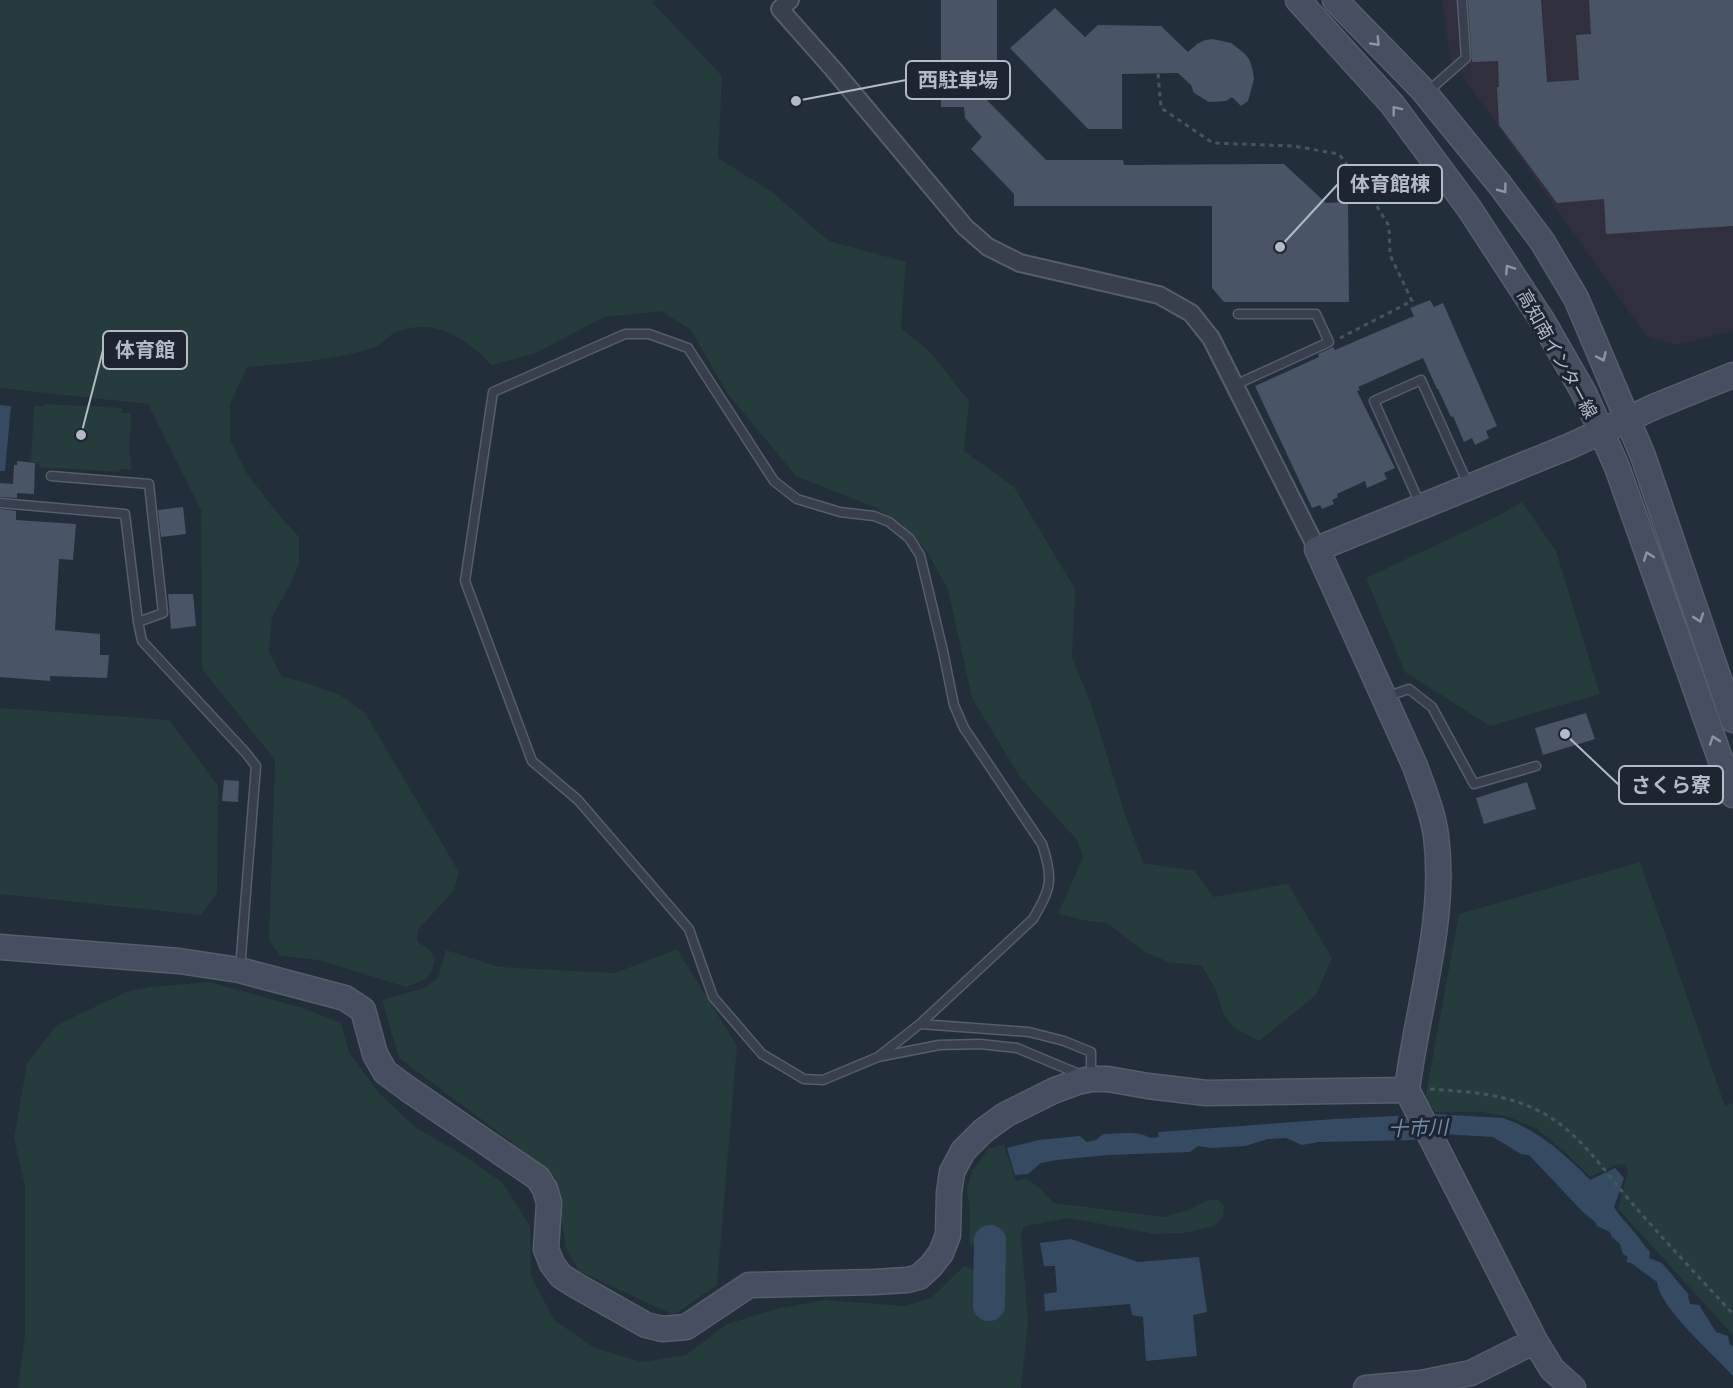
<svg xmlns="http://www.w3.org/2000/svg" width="1733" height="1388" font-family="Jost,'Noto Sans JP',sans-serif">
	<rect width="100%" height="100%" fill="#232e3b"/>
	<path fill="#302f3d" d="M1442,0H1733V331L1676,345L1646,336L1450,58Z"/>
	<path fill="#253b3c" d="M0,0H656L653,3L722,76L718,158L772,192L829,241L906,262L901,328L930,352L969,401L964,451L1014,487L1075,589L1072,657L1091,704L1124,811L1143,863L1195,871L1213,897L1288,884L1332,958L1316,995L1259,1041L1233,1027L1224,1015L1215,988L1202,966L1168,962L1145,952L1107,923L1083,920L1058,914L1083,857L1077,840L1020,777L972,698L948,589L924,547L877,508L796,476L727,393L691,330L661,311L604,317L536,353L492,365C465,339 438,318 398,331C388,335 381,346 371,349C330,360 289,364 247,367L230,404V440L246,472L274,509L299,537V564L290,585L272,617L269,652L282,677L304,682L340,695L365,713L459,872L454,890L418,930L417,941L430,950L435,958L432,971L426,979L406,987L319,960L280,956L269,940L275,760L202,669L201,510L148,404L0,388Z
		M44,404L122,408V413H131L129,456L131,457V470L120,469L119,472L39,467V463L31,462L34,406H44Z
		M1522,502L1556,551L1600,694L1490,726L1405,672L1366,578L1496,517Z
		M0,708L169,720L218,786L217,893L201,915L0,894Z
		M1640,862L1725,1106L1733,1103V1335L1618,1209L1628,1171L1624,1164L1616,1165L1590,1177L1567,1154L1537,1129L1506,1116L1483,1112H1435L1425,1099L1459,914Z
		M677,949L737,1046L717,1285L674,1315L579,1271L566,1248L555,1178L513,1143L399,1058L382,1000L424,988L438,978L446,950L499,967L615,973Z
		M209,982L303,1008L341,1023L349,1052L379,1093L416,1128L460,1153L502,1182L530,1226L531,1276L554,1320L595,1348L642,1362L686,1355L727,1324L776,1309L826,1300L905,1306L931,1298L964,1266L986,1275L984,1297L992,1303L995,1243L977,1247L970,1244V1210L967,1188L973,1170L988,1149L1004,1144L1016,1181L1026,1178L1041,1189L1054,1203L1164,1217L1189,1210L1208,1200H1218L1224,1206L1223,1217L1215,1226L1184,1233L1155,1234L1069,1218L1024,1226L1021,1235L1028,1322L1021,1388H18L25,1335V1187L14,1138L27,1063L57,1025L126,992L150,987Z"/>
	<path fill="#364b62" d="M0,405L11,406L5,471H0Z
		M1433,1114L1503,1118C1538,1130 1565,1154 1590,1180L1615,1168L1624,1178L1614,1207C1620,1217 1628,1224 1635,1233C1641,1240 1644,1246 1650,1252L1649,1258L1662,1263L1689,1295L1688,1297L1690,1304L1699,1305L1716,1332L1728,1336L1730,1345L1733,1346V1376C1714,1354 1660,1309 1657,1282L1631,1263L1626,1262L1628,1257L1623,1254L1620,1244L1612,1237L1610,1232L1597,1226L1595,1222L1583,1212L1529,1155L1521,1154L1493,1137L1442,1134L1415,1140L1319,1142L1302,1145L1286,1138L1268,1139L1245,1146L1212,1148L1198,1146L1190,1152L1108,1155L1056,1160L1041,1163L1028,1174L1015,1175L1007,1148L1039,1140L1069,1137L1080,1136L1087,1142L1096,1140L1103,1134C1117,1134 1138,1130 1150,1138L1159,1137L1158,1132L1335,1119Z
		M1071,1239L1138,1262L1199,1257L1207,1312L1193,1315L1197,1356L1146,1361L1143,1317L1132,1315L1130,1304L1045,1311L1044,1294L1057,1292L1055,1266H1044L1040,1243Z"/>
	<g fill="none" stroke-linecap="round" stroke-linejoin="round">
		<path stroke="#364b62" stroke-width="32" d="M989,1305L990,1241"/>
	</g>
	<path fill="#495565" d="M941,0H997V91H978L1046,160H1123L1124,165L1284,164L1326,203L1348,202L1349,302H1224L1212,288V206H1014V194L971,149L982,137L965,118L964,107H941Z
		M1468,0H1541L1547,82L1579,80L1576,35L1591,34L1589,0H1733V226L1606,234L1604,199L1557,203L1499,125L1497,87H1499L1498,61L1472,62Z
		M1055,8L1085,37L1098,25L1161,26L1188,52L1197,44L1205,40L1213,39L1231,43L1244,53L1249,59L1252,67L1254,79L1248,101L1241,106L1232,97L1226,101L1209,102L1194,93L1191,85L1178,73L1122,74V129H1088L1010,48Z
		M1430,300L1434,307L1443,303L1497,426L1486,431L1489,438L1475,445L1472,438L1464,442L1453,416L1451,417L1438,389H1437L1423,358L1358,387L1360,390L1357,391L1395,468L1384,473L1387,479L1367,488L1365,481L1337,494L1338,497L1332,500L1334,504L1322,509L1320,505L1312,508L1255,386L1319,357L1318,354L1333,347L1335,350L1414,316L1410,308Z
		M17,461L35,463L34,494L17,493V498L0,497V483L13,484L14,465H17Z
		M183,507L186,534L161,537L158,510Z
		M0,509L16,511V520L76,524L73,560L59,559L55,630L100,634V655H109L107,678L50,676V681L0,677Z
		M168,594H193L196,626L171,629Z
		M1586,713L1595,739L1543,755L1535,728Z
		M224,780L239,781L238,802L222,801Z
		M1527,782L1536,809L1484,824L1476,798Z"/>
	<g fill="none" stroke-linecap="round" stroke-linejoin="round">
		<g stroke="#555e6a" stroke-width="11">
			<path id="lane" d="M1426,93L1466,58L1462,0
				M1235,385L1329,342L1316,314H1238
				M51,476L149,484L163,613L138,622
				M0,503L125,514L138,622L142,641L245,752L256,766L240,969
				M1420,504L1374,401L1421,380L1468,484
				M1385,697L1409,689L1432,707L1474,784L1536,766
				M878,1057L920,1024L1033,919C1051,888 1054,880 1042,844L964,728L954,705L943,651L920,555L909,538L889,522L874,516L840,512L797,499L774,481L688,348L649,334H625L493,392L465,581L532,761L578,800L689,929L713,997L762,1054L804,1079L823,1080L878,1057L939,1045L980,1044L1017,1048L1091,1079V1052L1064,1041L1029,1032L920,1024"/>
		</g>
		<g stroke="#555e6a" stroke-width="20">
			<path id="street" d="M790,0L780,9L833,69L965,227L988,247L1020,263L1159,295L1191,313L1211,338L1317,549"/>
		</g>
		<g stroke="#555e6a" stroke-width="27">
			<path id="secondary" d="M1298,0L1392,104L1469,208L1542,320L1584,393L1617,467L1733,795
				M1335,0L1421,88L1500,185L1542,241L1576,298L1643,456L1733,720
				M0,947L179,961L239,970L345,998L363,1010L375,1054L385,1072L408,1089L538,1178L545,1189L549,1203L546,1249L552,1264L561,1276L577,1286L646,1325L662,1329L686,1327L749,1285L874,1282L907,1280L919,1277L931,1266L941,1253L948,1235L949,1193L952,1172L963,1151L983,1131L1005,1115L1053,1091L1077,1082L1091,1079H1108L1148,1086L1206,1093L1407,1090L1535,1341L1552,1369L1573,1388
				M1407,1090C1417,1008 1447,919 1436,836C1433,812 1423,789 1415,766L1317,549L1570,446L1656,406L1733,375
				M1366,1388L1421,1383L1471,1373L1535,1341"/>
		</g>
		<path stroke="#43585a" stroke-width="3" stroke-dasharray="4.5 4.5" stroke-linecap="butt" d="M1158,74L1161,108L1213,143L1293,146L1339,154L1370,195L1389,226L1390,255L1412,301L1340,338
			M1430,1089C1470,1092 1504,1093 1541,1112C1576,1130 1601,1166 1625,1195C1660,1236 1697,1275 1733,1314"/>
		<use href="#lane" stroke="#37404c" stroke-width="8"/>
		<use href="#street" stroke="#37404c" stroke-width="16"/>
		<use href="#secondary" stroke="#454f5f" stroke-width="24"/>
	</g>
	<defs><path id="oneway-chevron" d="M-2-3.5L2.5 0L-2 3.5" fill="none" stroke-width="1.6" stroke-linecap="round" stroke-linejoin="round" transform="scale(1.5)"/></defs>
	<g stroke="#8c95a3">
		<use href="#oneway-chevron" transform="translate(1376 42) rotate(46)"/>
		<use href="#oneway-chevron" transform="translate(1396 110) rotate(-128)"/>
		<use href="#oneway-chevron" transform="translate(1503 189) rotate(53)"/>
		<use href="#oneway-chevron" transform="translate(1509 269) rotate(-123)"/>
		<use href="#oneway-chevron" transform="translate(1602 357) rotate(66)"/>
		<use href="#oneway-chevron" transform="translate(1648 556) rotate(-110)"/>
		<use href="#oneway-chevron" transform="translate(1699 618) rotate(71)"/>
		<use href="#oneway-chevron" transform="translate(1714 740) rotate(-109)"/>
	</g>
	<g text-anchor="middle" stroke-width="6" stroke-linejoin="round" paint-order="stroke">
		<g font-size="18" fill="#b2bbc7" stroke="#1c2530">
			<text transform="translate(1557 354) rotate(61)" y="6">高知南インター線</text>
		</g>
		<g font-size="20" font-style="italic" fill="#728daa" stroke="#1c2530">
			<text transform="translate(1418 1128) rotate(-2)" y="7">十市川</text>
		</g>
	</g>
	<path fill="none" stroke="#b2bbc7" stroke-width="2" d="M796 101L906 80M1280 247L1338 184M81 435L103 350M1565 734L1619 785"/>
	<g fill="#b2bbc7" stroke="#1c2530" stroke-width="2">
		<circle cx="796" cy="101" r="6"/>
		<circle cx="1280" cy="247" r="6"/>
		<circle cx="81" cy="435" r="6"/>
		<circle cx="1565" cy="734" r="6"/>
	</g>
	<g fill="#1c2530" stroke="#b2bbc7" stroke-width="2">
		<rect x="906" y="61" width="104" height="38" rx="6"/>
		<rect x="1338" y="165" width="104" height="38" rx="6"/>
		<rect x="103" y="331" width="84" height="38" rx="6"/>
		<rect x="1619" y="766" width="104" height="38" rx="6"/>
	</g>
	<g font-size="20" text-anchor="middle" font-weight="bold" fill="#b2bbc7">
		<text x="958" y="87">西駐車場</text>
		<text x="1390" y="191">体育館棟</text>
		<text x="145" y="357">体育館</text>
		<text x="1671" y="792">さくら寮</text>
	</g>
</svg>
